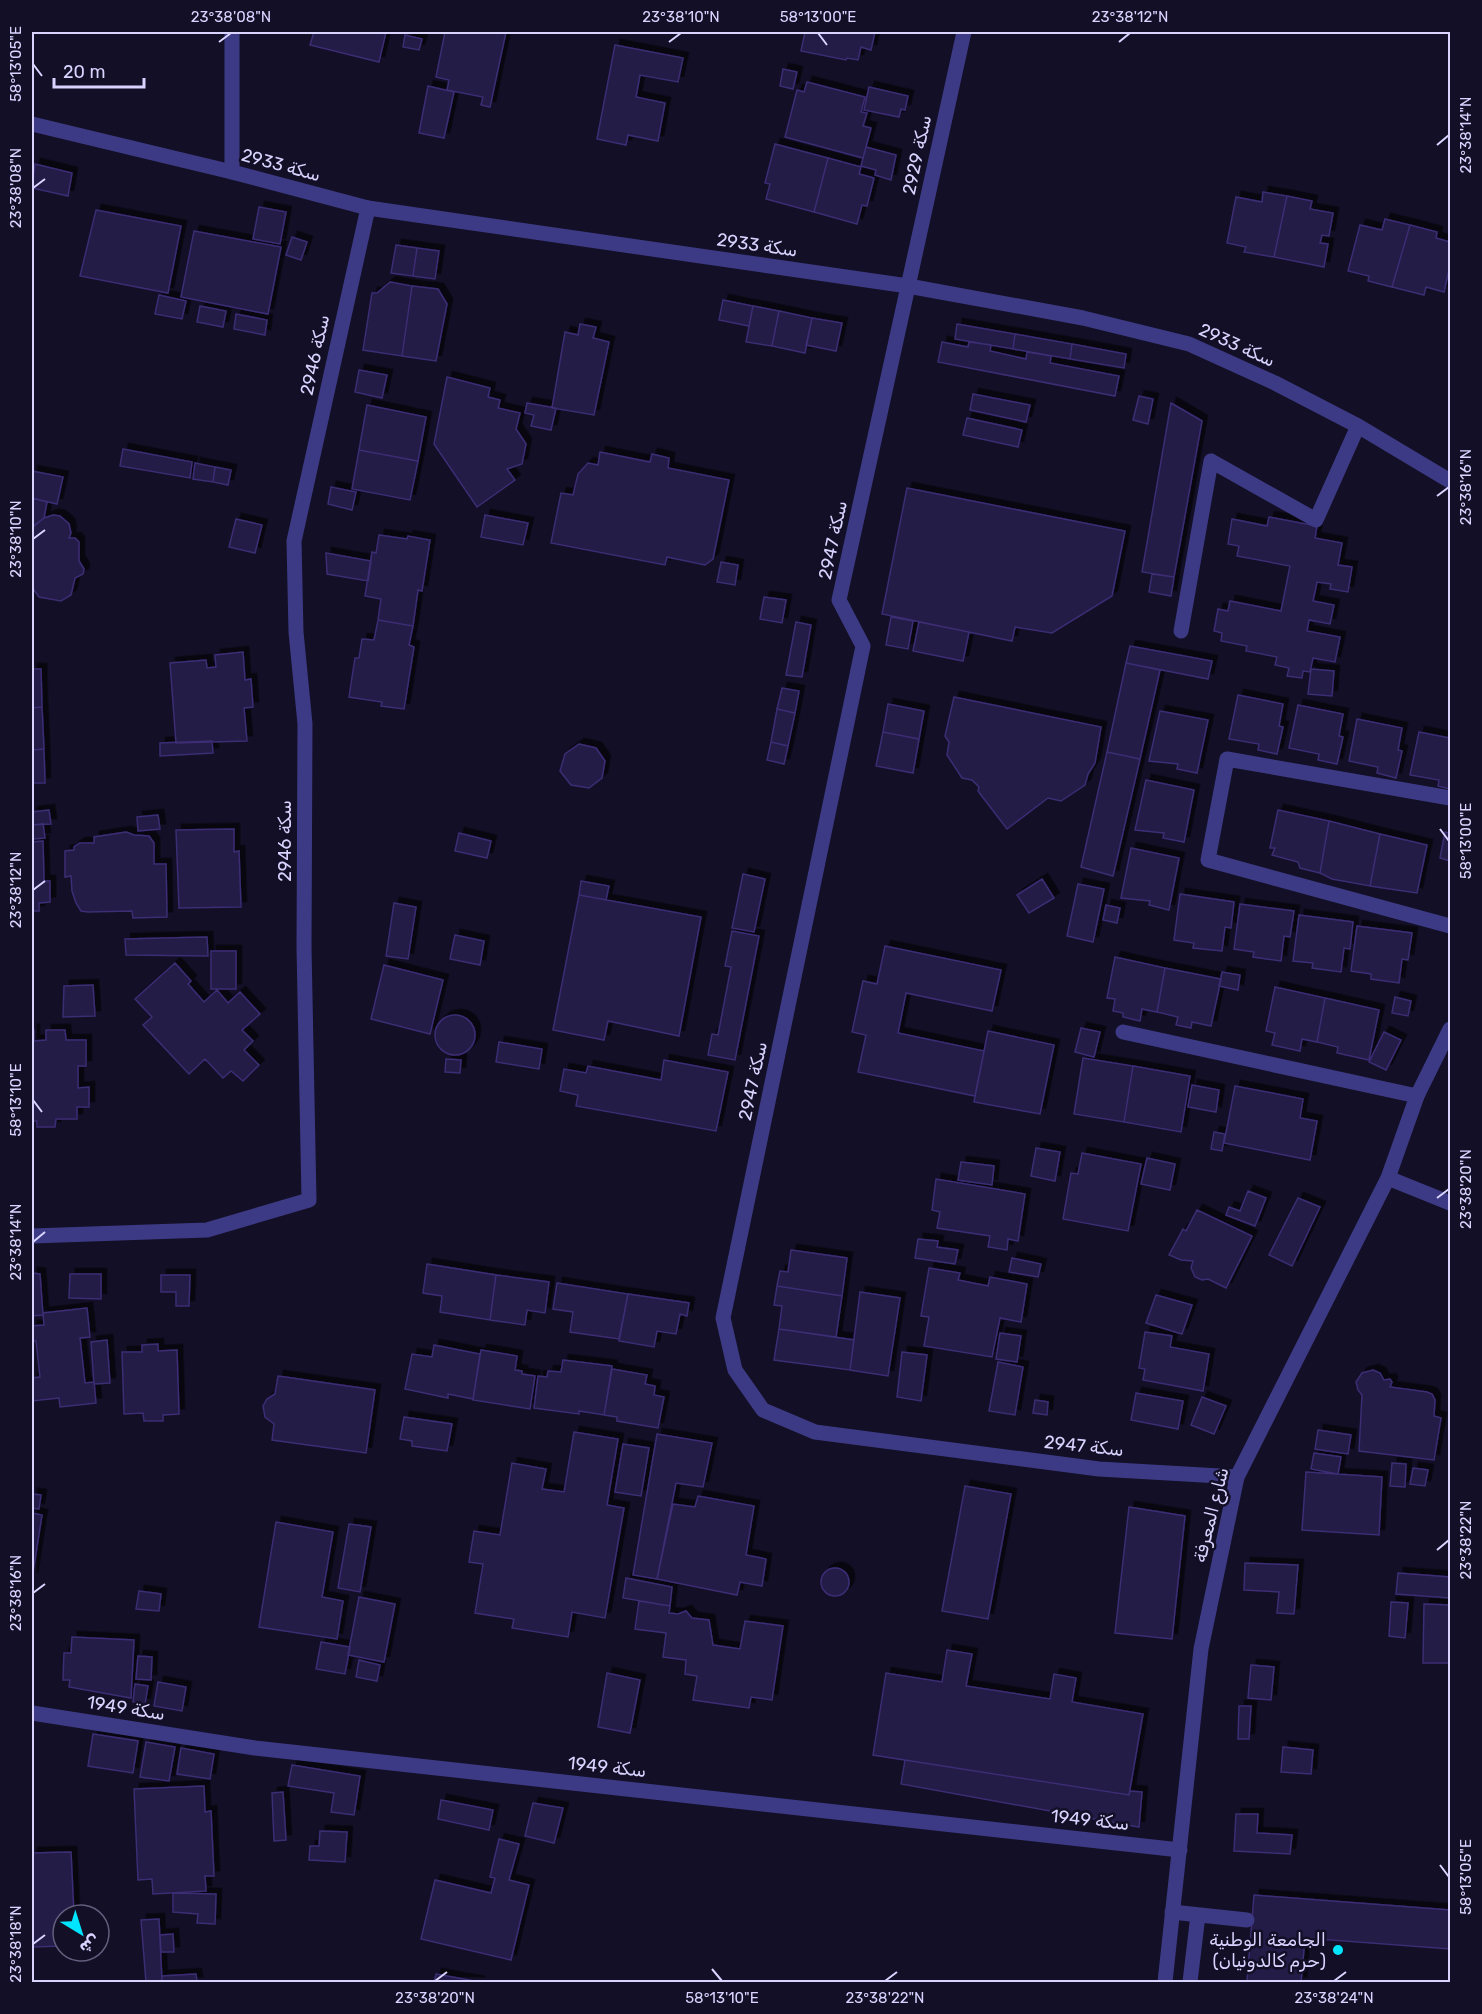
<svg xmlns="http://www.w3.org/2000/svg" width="1482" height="2014" font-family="Rubik,'Noto Sans Arabic',sans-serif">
	<defs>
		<filter id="shadow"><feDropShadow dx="5.5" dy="-5.5" stdDeviation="0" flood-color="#0009"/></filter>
	</defs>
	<rect width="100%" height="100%" fill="#130f26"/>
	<path fill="#241b47" stroke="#3b2d73" stroke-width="1.5" filter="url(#shadow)" d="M314,32H386L379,62L310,45Z
		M445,32H506L490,107L481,105L483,97L447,90L449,80L436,77Z
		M805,32H875L871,50L861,47L858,60L847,58L846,60L801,51Z
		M405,35L422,39L419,50L403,47Z
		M615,45L683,58L678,82L640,75L636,97L665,103L658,141L628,135L626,145L597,139Z
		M783,69L797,72L793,89L780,86Z
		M807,82L865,97L861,112L867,113L863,126L871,128L863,158L785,137L797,90L804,92Z
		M428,86L454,92L444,138L419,133Z
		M869,87L908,96L905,110L901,109L899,117L864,110Z
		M775,144L828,158L814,212L766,199L770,184L765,183Z
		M866,147L896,155L891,180L875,175L876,170L861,166Z
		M828,158L861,167L859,174L874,178L867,206L862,205L857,224L814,212Z
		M35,164L72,173L68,196L32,188Z
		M1263,192L1287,196L1274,257L1244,252L1246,247L1227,243L1236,197L1262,202Z
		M1287,196L1312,201L1310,209L1333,213L1329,236L1322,235L1320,243L1328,244L1324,267L1274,257Z
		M259,207L286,212L280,244L253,239Z
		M96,210L181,226L168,293L80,276Z
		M1385,219L1410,225L1392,287L1368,281L1369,276L1348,271L1360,225L1382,230Z
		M1410,225L1437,232L1436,238L1450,242V265L1444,292L1426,287L1424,295L1392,287Z
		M194,231L281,247L268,314L181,297Z
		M292,237L307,242L301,260L286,255Z
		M396,245L417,248L413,276L391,273Z
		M417,248L439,251L435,279L413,276Z
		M390,282L412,286L402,356L363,350L372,293H377Z
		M412,286L438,289L447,304L436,361L402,356Z
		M159,295L186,301L182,319L155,314Z
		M723,300L753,306L749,326L719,320Z
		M200,306L226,311L223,327L197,322Z
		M753,306L779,311L772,346L746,342Z
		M779,311L812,318L805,353L772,346Z
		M236,314L267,320L265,335L234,329Z
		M812,318L842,323L836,351L806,345Z
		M580,324L596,327L593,338L609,342L594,415L552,408L565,332L578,335Z
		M957,324L1015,334L1013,349L955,339Z
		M1015,334L1072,344L1070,359L1013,349Z
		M942,342L968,347L969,342L991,345L990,351L1026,359L1027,352L1051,356L1050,363L1119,376L1115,396L938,362Z
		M1072,344L1126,354L1124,368L1070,359Z
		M359,370L387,375L382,398L355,392Z
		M447,377L490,388L488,397L500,400L498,408L520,413L516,429L526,444L522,464L507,469L515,480L477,507L434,444Z
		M973,394L1030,405L1026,422L970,410Z
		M1139,396L1153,399L1148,424L1133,420Z
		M527,403L556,408L551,430L531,426L534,415L525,413Z
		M1171,403L1202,421L1174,577L1142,572Z
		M367,405L426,417L418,461L359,450Z
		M967,418L1022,430L1018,447L963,435Z
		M123,449L192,462L190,478L120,466Z
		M359,450L418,461L410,500L352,489Z
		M600,452L650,462L652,454L669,458L668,468L729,480L713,559L705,565L667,557L665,565L551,543L561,493L573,495L578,474L588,463L598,465Z
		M195,463L215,467L213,482L193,479Z
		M215,467L231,470L228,485L213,482Z
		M32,471L63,477L57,504L32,498Z
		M331,487L356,492L352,510L328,504Z
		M907,488L1125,531L1112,596L1052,633L1015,627L1012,641L882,614Z
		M32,498L47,502L44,518L33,526Z
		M53,515L60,516L69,524L71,533L69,538H75L79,542V561L84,569L83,574L75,578L71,595L61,601L39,597L34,590L32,591V528L44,518Z
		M485,515L528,523L523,545L481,537Z
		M1269,517L1317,526L1315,538L1342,543L1338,565L1352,567L1348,592L1330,589L1331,584L1317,582L1313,601L1334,605L1330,624L1309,620L1307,631L1340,637L1335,662L1313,658L1310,672L1303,671L1302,678L1287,676L1289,668L1275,665L1277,657L1246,651L1247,646L1221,641L1222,633L1214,631L1218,609L1228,611L1230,601L1281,611L1290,566L1237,556L1239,546L1228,544L1232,519L1267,526Z
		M236,519L262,525L255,553L229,547Z
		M379,535L407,539L408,536L430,540L422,591L418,590L413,626L378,620L381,599L365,596L372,552L376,553Z
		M326,553L371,561L368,581L327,574Z
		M721,562L738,565L735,585L717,582Z
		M1152,574L1174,577L1171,596L1149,592Z
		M764,597L786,600L782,623L760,619Z
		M891,617L913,621L908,649L886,645Z
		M378,620L413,626L409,645L414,647L404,709L381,706L382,702L349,697L355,658H359L362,639L374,640Z
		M796,622L811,625L802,677L786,675Z
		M919,622L969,632L963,661L913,651Z
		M1130,646L1212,661L1208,679L1126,663Z
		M243,652L245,680L251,679L253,707L244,708L247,741L176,743L170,663L206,660L207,668L216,667L215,655Z
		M1126,663L1160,670L1140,759L1107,752Z
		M32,669H41L42,707L32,708Z
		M1311,669L1334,671L1332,696L1308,694Z
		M782,688L799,691L795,713L777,709Z
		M1238,695L1283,704L1279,726L1283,727L1277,754L1258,750L1259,744L1229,739Z
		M954,697L1101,727L1095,763L1088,774L1085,785L1061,801L1048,798L1007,829L978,791L979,787L972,780L962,778L947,755L949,742L945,736Z
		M888,704L924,711L919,739L883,732Z
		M1298,705L1343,714L1339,736L1343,737L1337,764L1318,760L1319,754L1289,748Z
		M42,707L44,749L32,750V708Z
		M777,709L795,713L788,746L771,742Z
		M1160,711L1208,720L1197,773L1177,769L1178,764L1149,761Z
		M1357,719L1402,728L1398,750L1402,751L1396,778L1377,773L1378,767L1349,761Z
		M883,732L919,739L913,773L876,766Z
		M1419,732L1450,738V789L1438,786L1439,780L1410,775Z
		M212,741L213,753L160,756V743Z
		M771,742L788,746L784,764L767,760Z
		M579,744L596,748L605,761L602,778L589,788L571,785L560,771L565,754Z
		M44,749L45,783H32V750Z
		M1107,752L1140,759L1113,876L1081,867Z
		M1146,780L1194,790L1184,842L1163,838L1164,833L1135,830Z
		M49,810L51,824L32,825V812Z
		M1278,810L1329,821L1320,873L1300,868L1298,862L1272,855L1275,848H1270Z
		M158,815L160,829L138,831L137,817Z
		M1329,821L1380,834L1370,886L1332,879L1320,873Z
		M43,824L45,838L32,839V825Z
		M234,829V852L239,851L241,907L179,908L176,830Z
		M126,832L134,835L149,836L154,843V864H166L167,917L133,918L132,911L88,912L81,911L76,903L72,891L71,876L65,877V851L74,850V847L80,843H94V837Z
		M1445,832L1450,833V861L1440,858Z
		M459,833L491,841L487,858L455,851Z
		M1380,834L1427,845L1417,893L1370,886Z
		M43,841L44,881H50V902L39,903V911H32V842Z
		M1131,848L1179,858L1169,910L1149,905L1150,901L1121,898Z
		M743,874L765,879L754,932L732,928Z
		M1042,879L1054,898L1029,913L1017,895Z
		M581,881L609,886L606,900L579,895Z
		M1078,884L1104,889L1093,942L1067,936Z
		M1180,894L1234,902L1231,928L1225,927L1222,951L1193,948L1194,943L1174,940Z
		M579,895L701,917L679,1036L608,1021L604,1040L553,1030Z
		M394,903L416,907L408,959L386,956Z
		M1240,904L1294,911L1290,937L1284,936L1281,961L1253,957L1254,952L1234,949Z
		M1106,905L1120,908L1117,923L1103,920Z
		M1299,915L1353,922L1350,949L1344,948L1341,972L1312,968L1313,963L1293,961Z
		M1357,926L1412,933L1408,960L1402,959L1399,983L1371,979V974L1351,971Z
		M732,931L759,936L735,1060L708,1055L712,1034L718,1035L731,967L725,966Z
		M455,935L484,941L480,965L450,959Z
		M207,937L208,956L126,955L125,939Z
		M885,946L1001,970L992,1011L906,993L898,1033L984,1051L975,1096L858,1072L866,1035L852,1032L863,981L877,984Z
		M211,951H236V989H211Z
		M1115,957L1165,968L1157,1012L1142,1009L1140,1021L1123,1017V1013L1113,1011L1115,999L1107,998Z
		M175,963L191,981L188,984L204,1002L217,990L228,1003L240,992L260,1014L242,1030L253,1041L244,1050L259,1065L243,1081L231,1071L223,1078L205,1059L189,1074L143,1025L152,1017L135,999Z
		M384,965L443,980L430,1034L371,1019Z
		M1165,968L1221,979L1211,1026L1192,1022L1191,1028L1176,1025L1178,1017L1157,1012Z
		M1222,972L1240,975L1238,990L1219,986Z
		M93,985L95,1016L63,1017L64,986Z
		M1275,987L1325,998L1317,1042L1302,1039L1300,1051L1272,1045L1275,1033L1266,1031Z
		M1395,997L1411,1001L1408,1016L1392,1013Z
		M1325,998L1379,1010L1369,1060L1337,1053L1338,1047L1317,1042Z
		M435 1035a20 20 0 1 1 40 0a20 20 0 1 1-40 0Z
		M1081,1028L1100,1032L1094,1057L1075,1052Z
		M32,1030H34V1041L46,1040V1030H65L66,1040H86V1066H78V1088L89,1087V1107H77V1119H56L55,1127H37V1121H32Z
		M988,1031L1054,1045L1040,1114L974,1102Z
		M1384,1032L1401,1040L1386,1070L1369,1062Z
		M499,1042L542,1049L539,1069L496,1062Z
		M1083,1058L1133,1066L1124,1122L1074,1114Z
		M446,1059L461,1060L460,1073L445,1072Z
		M664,1060L728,1072L716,1131L576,1106L578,1095L560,1091L564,1069L586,1073L588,1066L661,1080Z
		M1133,1066L1190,1076L1181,1132L1124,1122Z
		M1192,1085L1219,1090L1216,1112L1188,1107Z
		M1235,1086L1303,1099L1300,1118L1317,1121L1310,1160L1224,1143Z
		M1214,1132L1225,1134L1222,1151L1211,1149Z
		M1036,1148L1060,1152L1055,1181L1031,1176Z
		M1082,1153L1141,1164L1128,1231L1063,1219L1071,1173L1078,1174Z
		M1147,1158L1175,1164L1170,1190L1141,1184Z
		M961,1162L994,1166L992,1185L958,1180Z
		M936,1179L1025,1194L1018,1241L1008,1239L1007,1250L988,1247L990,1236L937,1228L940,1212L932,1210Z
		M1248,1191L1266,1198L1255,1226L1226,1215L1229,1207L1240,1211Z
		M1298,1198L1320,1207L1292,1266L1269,1255Z
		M1197,1210L1252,1236L1226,1288L1208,1279L1202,1280L1195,1277L1191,1268L1193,1261L1181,1260L1169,1255L1183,1229L1186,1231Z
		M918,1239L938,1241L937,1247L958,1250L955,1264L915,1258Z
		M791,1250L847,1258L842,1296L777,1286L780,1271L788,1272Z
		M1012,1258L1041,1264L1038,1277L1009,1272Z
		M427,1264L496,1275L490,1320L440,1312L442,1296L423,1293Z
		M929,1268L960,1273L958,1280L988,1286L990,1277L1027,1284L1021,1322L1000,1318L992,1357L924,1346L929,1317L921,1316Z
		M32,1273L40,1274L43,1315L32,1316Z
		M70,1274H101V1299L69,1298Z
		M161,1275H190L189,1306H176V1292H161Z
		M496,1275L549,1282L545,1313L527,1310L525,1325L490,1320Z
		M557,1283L628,1294L619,1339L570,1332L573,1312L553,1309Z
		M777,1286L842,1296L836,1337L779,1329L782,1306L774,1305Z
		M860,1292L900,1298L888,1376L850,1370Z
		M628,1294L689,1303L687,1316L680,1314L676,1334L657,1331L654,1347L619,1341Z
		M1156,1295L1192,1305L1182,1334L1146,1323Z
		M87,1308L90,1337L80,1338L85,1383L94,1382L96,1403L60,1407L59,1398L32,1401V1378L40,1377L36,1341H32V1326L44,1325L43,1313Z
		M779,1329L854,1340L850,1370L774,1360Z
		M1145,1332L1172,1336L1170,1347L1209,1354L1203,1391L1143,1380L1145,1369L1139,1368Z
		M1000,1333L1021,1336L1017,1362L996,1359Z
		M107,1340L110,1383L94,1384L91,1342Z
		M158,1344V1351L177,1350L179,1414L163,1415V1421H144L143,1413L124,1414L122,1352H142V1345Z
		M434,1345L480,1354L473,1399L448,1394V1398L405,1389L412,1354L432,1357Z
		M481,1350L517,1356L515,1370L522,1371V1374L535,1376L530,1409L473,1400Z
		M902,1352L927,1355L921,1401L897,1397Z
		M563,1360L612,1366L604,1415L579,1411V1414L534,1408L538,1376L547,1377L548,1371L561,1372Z
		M998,1362L1023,1367L1015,1415L989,1411Z
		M612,1369L647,1375L645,1384L655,1386L654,1395L664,1397L658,1428L617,1421V1417L604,1415Z
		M1373,1370L1380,1373L1384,1380L1390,1379L1392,1382L1390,1387L1427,1392L1432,1394L1435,1400L1434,1416L1441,1418L1434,1460L1359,1451L1362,1395L1358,1390L1356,1382L1362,1373Z
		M278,1376L375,1390L366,1453L272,1440L274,1424L265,1417L263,1406L267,1399L275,1394Z
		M1136,1393L1183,1401L1178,1429L1131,1420Z
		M1202,1397L1226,1406L1214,1434L1191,1425Z
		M1035,1400L1048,1402L1047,1415L1033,1413Z
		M404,1417L452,1424L447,1451L412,1446V1441L400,1439Z
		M1318,1430L1351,1435L1348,1454L1315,1449Z
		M574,1432L618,1439L607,1505L624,1508L605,1618L572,1612L568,1637L512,1628L514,1619L475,1613L483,1564L469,1562L474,1531L500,1535L512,1463L546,1469L542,1489L564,1492Z
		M657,1434L712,1443L703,1487L676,1483L657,1579L633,1575Z
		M623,1444L649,1448L641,1496L615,1492Z
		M1314,1453L1341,1457L1338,1474L1311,1469Z
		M1392,1463L1406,1464L1405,1487L1390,1486Z
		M1413,1468L1428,1470L1425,1486L1410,1484Z
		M1306,1472L1382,1477L1379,1535L1302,1530Z
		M965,1486L1011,1494L988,1619L942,1611Z
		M32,1494L41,1495L39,1509L32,1508Z
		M698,1496L754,1506L746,1555L766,1559L762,1586L740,1582L737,1595L657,1579L673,1504L695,1507Z
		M1129,1507L1185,1516L1172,1639L1115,1633Z
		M32,1513L42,1515L32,1579Z
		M276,1522L333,1532L322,1597L343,1601L337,1639L259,1627Z
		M349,1524L371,1527L360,1592L338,1588Z
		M1245,1563L1298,1565L1294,1614L1277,1613L1279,1592L1244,1590Z
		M821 1582a14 14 0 1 1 28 0a14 14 0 1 1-28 0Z
		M1398,1573L1450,1577V1598L1396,1594Z
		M626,1578L672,1587L670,1606L623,1598Z
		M139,1591L161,1594L159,1611L136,1609Z
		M359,1597L395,1604L384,1662L348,1655Z
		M639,1601L670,1606L669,1613L678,1614L686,1611L692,1618L709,1620L713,1645L740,1649L745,1621L783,1626L772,1700L751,1697L749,1708L693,1700L697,1676L685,1674L686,1660L663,1657L666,1633L635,1629Z
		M1391,1602L1408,1603L1405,1638L1389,1636Z
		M1424,1604L1450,1605V1663H1423Z
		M72,1637L134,1640L131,1698L69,1687L70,1680H63L64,1653H71Z
		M321,1642L350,1647L345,1674L316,1669Z
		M947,1650L972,1654L966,1686L1050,1699L1054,1674L1076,1678L1072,1702L1143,1714L1129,1795L873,1755L886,1673L942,1682Z
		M138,1656L152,1657L151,1680L136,1679Z
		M359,1660L380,1665L377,1681L356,1677Z
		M1251,1665L1274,1667L1271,1700L1248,1698Z
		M607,1673L640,1680L630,1733L598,1727Z
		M158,1682L186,1687L182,1711L154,1706Z
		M135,1684L148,1686L145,1704L133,1702Z
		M1239,1706H1251L1249,1739H1238Z
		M93,1734L138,1741L133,1773L88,1766Z
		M146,1742L175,1747L169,1781L140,1777Z
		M1283,1747L1313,1750L1311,1774L1281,1772Z
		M181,1748L214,1754L210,1779L177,1774Z
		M905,1760L1129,1795L1130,1791L1142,1792L1139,1827L901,1784Z
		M292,1765L360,1776L354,1815L331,1812L334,1793L288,1786Z
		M204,1786L205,1812L211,1811L214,1876H205L206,1891L153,1894L152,1879L138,1880L134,1789Z
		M283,1792L286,1840L274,1841L272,1793Z
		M441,1800L493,1810L489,1830L438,1819Z
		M533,1803L563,1808L554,1843L525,1836Z
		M1236,1814H1258L1257,1833L1292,1835L1290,1854L1234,1851Z
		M320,1831L347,1832L345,1862L309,1860L310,1846H319Z
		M499,1839L519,1844L509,1880L529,1885L511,1960L421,1939L435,1880L491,1893L495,1878L490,1877Z
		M71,1852L74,1915H63V1946L32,1947V1853Z
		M173,1893L216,1894L215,1924L197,1923L198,1914L173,1912Z
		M1254,1895L1450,1910V1949L1305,1938L1301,1982H1247Z
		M159,1919L162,1982H146L141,1920Z
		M173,1934L174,1952H161L160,1935Z
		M196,1974L197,1982H162V1976Z
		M436,1974L480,1982H434Z"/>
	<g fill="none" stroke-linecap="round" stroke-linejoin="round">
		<path stroke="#3d3a85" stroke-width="15" d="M1172,1912L1247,1920
			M1190,1982L1198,1915"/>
		<path stroke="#3d3a85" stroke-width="15" d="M964,32L839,600L863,646L723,1318L735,1370L763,1410L815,1432L1099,1469L1237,1477
			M232,172V32
			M1181,631L1211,461L1316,520L1358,426
			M1450,798L1227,759L1208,860L1450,926
			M1123,1032L1417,1096
			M32,1236L207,1230L309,1200L304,947L305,724L296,632L294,541L368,208
			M32,1713L255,1748L1180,1850"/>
		<path stroke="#3d3a85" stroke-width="15" d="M32,124L232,172L368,208L908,286L1083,318L1189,344L1275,383L1358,426L1450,481
			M1388,1178L1450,1203
			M1165,1982L1201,1649L1237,1477L1388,1178L1417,1096L1450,1029"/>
	</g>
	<path fill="none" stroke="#d9d4ff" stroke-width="2" d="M818,33L827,45M219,42L231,33M669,42L681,33M1119,42L1130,33M33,64L42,76M1437,145L1449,135M33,188L45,179M1437,496L1449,487M33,539L45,530M1440,829L1449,841M33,890L45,881M33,1100L42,1112M1437,1198L1449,1189M33,1242L45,1232M1437,1550L1449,1540M33,1593L45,1584M1440,1865L1449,1877M33,1944L45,1935M712,1969L722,1981M435,1981L447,1972M885,1981L897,1972M1334,1981L1346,1972"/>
	<circle fill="#00e5ff" stroke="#130f26" stroke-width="2" cx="1338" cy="1950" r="6"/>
	<g text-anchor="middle" stroke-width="5" stroke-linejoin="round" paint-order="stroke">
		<g font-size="18" fill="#d9d4ff" stroke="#130f26">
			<text transform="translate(917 155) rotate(-78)" y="6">سكة 2929</text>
			<text transform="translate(281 165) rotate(15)" y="6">سكة 2933</text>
			<text transform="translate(757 245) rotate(8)" y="6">سكة 2933</text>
			<text transform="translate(1237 345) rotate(24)" y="6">سكة 2933</text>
			<text transform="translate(315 355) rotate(-78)" y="6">سكة 2946</text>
			<text transform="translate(833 540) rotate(-78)" y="6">سكة 2947</text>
			<text transform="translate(285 841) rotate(-90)" y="6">سكة 2946</text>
			<text transform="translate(753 1081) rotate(-78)" y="6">سكة 2947</text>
			<text transform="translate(1084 1446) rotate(6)" y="6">سكة 2947</text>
			<text transform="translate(1211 1515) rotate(-76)" y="6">شارع المعرفة</text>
			<text transform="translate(126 1708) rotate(9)" y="6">سكة 1949</text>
			<text transform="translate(607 1767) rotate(6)" y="6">سكة 1949</text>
			<text transform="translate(1090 1820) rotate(6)" y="6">سكة 1949</text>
		</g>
		<g font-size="18" fill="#d9d4ff" stroke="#130f26" text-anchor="end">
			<text x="1326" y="1946">الجامعة الوطنية<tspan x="1326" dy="21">(حرم كالدونيان)</tspan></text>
		</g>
	</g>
	<rect width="1482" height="2014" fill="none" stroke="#130f26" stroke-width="66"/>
	<g transform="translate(81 1933) rotate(142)"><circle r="28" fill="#130f26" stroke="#625e7d" stroke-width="1.5"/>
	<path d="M0-4.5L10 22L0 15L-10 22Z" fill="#00e5ff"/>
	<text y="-9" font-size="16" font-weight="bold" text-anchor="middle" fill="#d9d4ff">ش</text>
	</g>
	<path d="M54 78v9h90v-9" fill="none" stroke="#d9d4ff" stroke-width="3"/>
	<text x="63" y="78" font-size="18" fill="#d9d4ff" stroke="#130f26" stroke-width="4.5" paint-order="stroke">20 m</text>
	<rect x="33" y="33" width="1416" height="1948" fill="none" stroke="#d9d4ff" stroke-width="2"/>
	<g font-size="15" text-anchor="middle" fill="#d9d4ff">
		<text x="231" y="22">23°38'08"N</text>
		<text x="681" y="22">23°38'10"N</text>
		<text x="818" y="22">58°13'00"E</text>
		<text x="1130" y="22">23°38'12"N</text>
		<text transform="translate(16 64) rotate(-90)" y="5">58°13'05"E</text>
		<text transform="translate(1466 135) rotate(-90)" y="5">23°38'14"N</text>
		<text transform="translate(16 188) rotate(-90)" y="5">23°38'08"N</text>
		<text transform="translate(1466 487) rotate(-90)" y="5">23°38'16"N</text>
		<text transform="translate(16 539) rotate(-90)" y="5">23°38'10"N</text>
		<text transform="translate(1466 841) rotate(-90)" y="5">58°13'00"E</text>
		<text transform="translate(16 890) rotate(-90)" y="5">23°38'12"N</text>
		<text transform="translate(16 1100) rotate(-90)" y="5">58°13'10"E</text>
		<text transform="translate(1466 1189) rotate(-90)" y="5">23°38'20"N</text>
		<text transform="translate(16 1242) rotate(-90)" y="5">23°38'14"N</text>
		<text transform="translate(1466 1540) rotate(-90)" y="5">23°38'22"N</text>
		<text transform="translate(16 1593) rotate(-90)" y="5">23°38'16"N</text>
		<text transform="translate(1466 1877) rotate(-90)" y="5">58°13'05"E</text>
		<text transform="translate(16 1944) rotate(-90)" y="5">23°38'18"N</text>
		<text x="435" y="2003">23°38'20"N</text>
		<text x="722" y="2003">58°13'10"E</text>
		<text x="885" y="2003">23°38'22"N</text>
		<text x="1334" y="2003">23°38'24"N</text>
	</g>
</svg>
